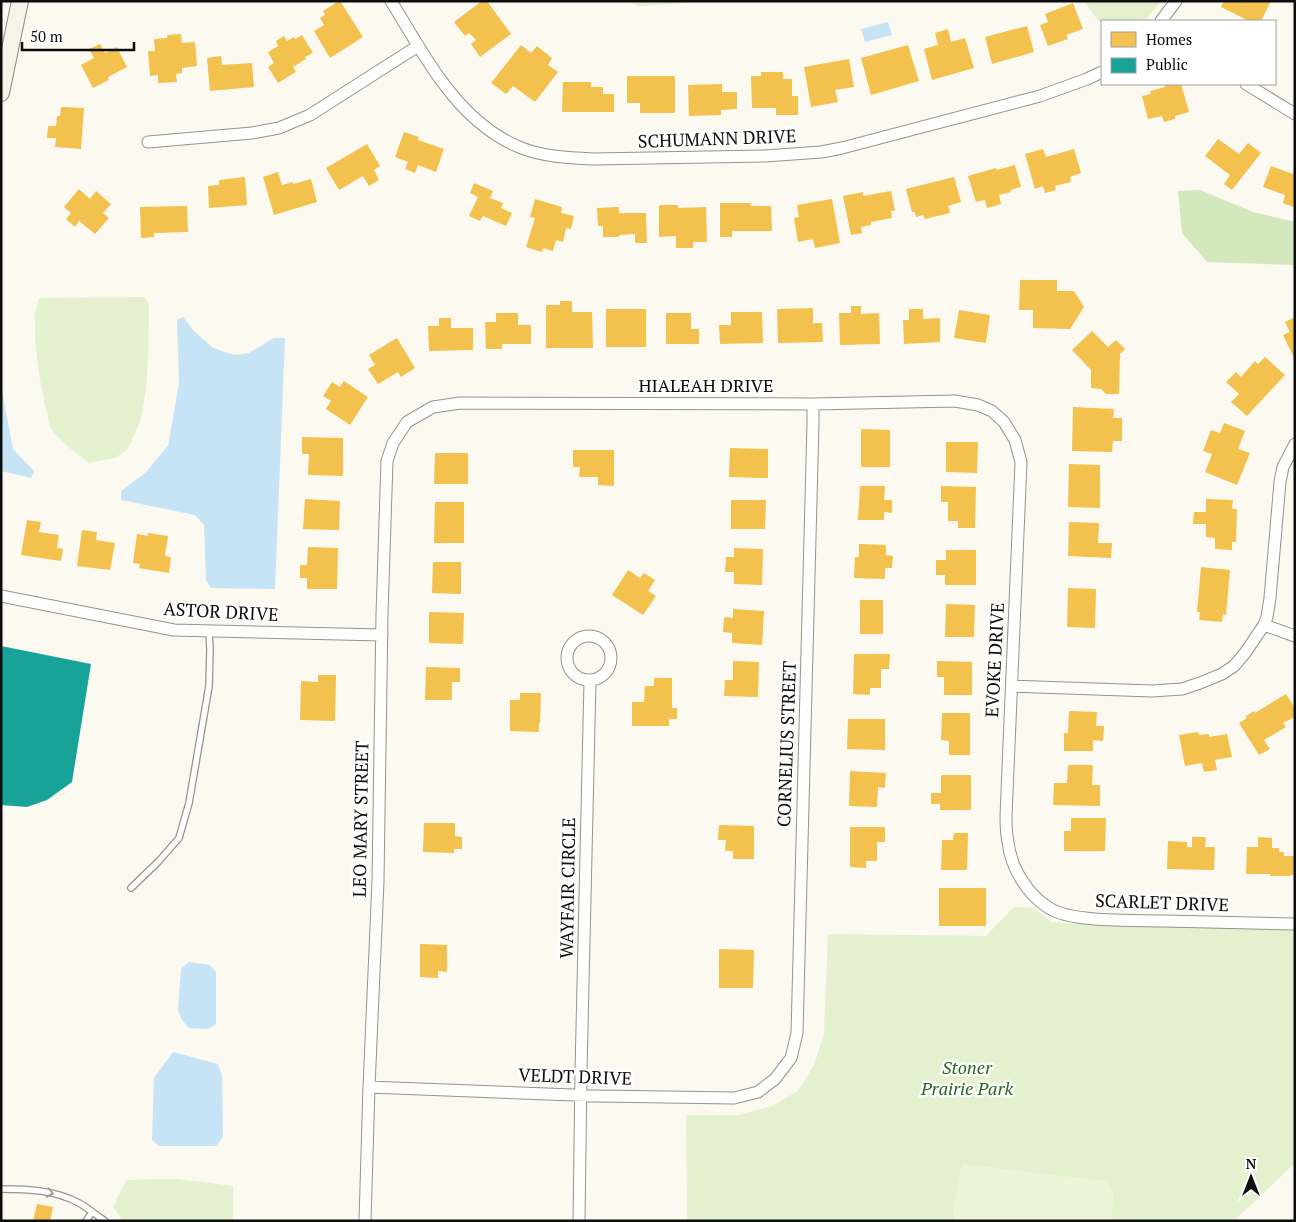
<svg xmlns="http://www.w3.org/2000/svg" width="1296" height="1222" font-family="'PT Serif',serif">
	<rect width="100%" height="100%" fill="#fbf9f0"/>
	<path fill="#e3f1cf" d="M628,1H713L639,6Z
		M1083,1H1161L1145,21H1102V25Z
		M145,297L149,306L148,358L146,389L141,419L128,449L115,458L89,463C80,456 55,437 50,427C48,422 48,416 47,412C40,384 29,325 39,298Z
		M1014,907L1034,908L1051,922L1078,924L1147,927L1295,926V1163L1234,1221H687L686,1115H739L772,1106L798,1091L814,1065L824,1034L828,934L986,936Z
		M177,1179L233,1186V1221H123L113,1207L126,1180Z"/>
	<path fill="#d3e9bd" d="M1200,190L1253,212L1295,222V265L1207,262L1182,233L1178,191Z"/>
	<path fill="#edf5d9" d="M962,1164L1105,1181L1113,1191L1112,1221H955L953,1209Z"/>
	<path fill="#c6e4f6" d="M888,22L892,35L865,42L861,29Z
		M183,317L194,331L213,348L234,355L249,353L274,338H285L275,589L211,588L206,580L204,525L195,515L121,500V491L144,474L168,446L179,383L177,320Z
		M1,383L6,413L13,449L34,471L31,478L1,471Z
		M189,962L210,965L216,972V1024L208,1029L189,1028L182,1020L178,1010L181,969Z
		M173,1052L218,1064L222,1075L223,1137L216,1146H159L152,1140L154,1078Z"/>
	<path fill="#f2c14e" d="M339,1H340L363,37L330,58L314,31L324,25L320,18L325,15L323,11Z
		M482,1H487L511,34L480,57L471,44L476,40L469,33L465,36L454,22Z
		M1224,1H1271L1261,21H1249L1221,7Z
		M1073,3L1083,29L1066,35L1068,39L1048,46L1040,25L1048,22L1045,14Z
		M1027,26L1034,52L992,64L985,37Z
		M948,29L951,42L965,38L974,68L932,80L924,49L938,45L935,33Z
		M181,34L182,43L195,42L197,66L182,68V73L176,74L177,82L158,83V75L150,76L148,51H155L154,39L167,38V35Z
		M302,35L313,53L305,57L306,59L293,67L296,72L278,83L268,67L274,63L268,52L278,46L276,41L284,36L287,41L294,37L295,39Z
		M100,44L105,53L117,47L127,67L108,77L109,80L93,88L81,65L94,58L89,49Z
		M521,45L531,53L537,46L552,58L548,65L558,72L535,102L513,86L506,94L491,83Z
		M908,45L919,81L871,95L861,58Z
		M221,56L222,65L252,63L254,87L210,91L207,58Z
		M849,59L854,87L835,90L838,102L811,107L804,67Z
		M761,72H783V79H792V96H798V115H776V108H752L751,76H761Z
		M627,76H675V113H640V103H627Z
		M563,82H591V87H603V94H614V112H562Z
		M722,84V92H737V109L721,110V115L689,116L688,85Z
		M1164,84H1181L1189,112L1175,116V119L1164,122L1162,116L1148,119L1142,96L1151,94L1150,91L1165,87Z
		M61,107L84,108L81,149L55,147L56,138H47L48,126H56L57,116H60Z
		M404,132L419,137L418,140L444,149L436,172L418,165L415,173L405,169L408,162L395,157Z
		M1218,139L1239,154L1248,143L1261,153L1232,190L1224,184L1230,175L1205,156Z
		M367,144L380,166L374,170L379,180L369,186L363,176L339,190L326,168Z
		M1043,149L1046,157L1074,149L1081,173L1070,177L1071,182L1055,186L1056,190L1045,193L1043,186L1035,189L1025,154Z
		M1015,165L1021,187L1010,190L1011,192L999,195L1001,204L987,208L985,200L976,202L968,176L996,168L997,170Z
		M1271,166L1293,174L1295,170V202L1293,207L1283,203L1285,195L1263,187Z
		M278,172L282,185L293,182V184L311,179L317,202L274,215L263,177Z
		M245,177L247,205L209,208L208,186L219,185V180Z
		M954,177L961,202L948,206L950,213L925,219L923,215L916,217L915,212H912L906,189Z
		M474,183L493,191L490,198L503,203L501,208L512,213L506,226L483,216L480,221L469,216L478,197L470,193Z
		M79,189L90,199L96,191L111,204L103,213L109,218L95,234L79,221L75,227L66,219L71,213L64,207Z
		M891,191L895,211H891L892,218L871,222V225L861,227L862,233L851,235L843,196L863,192V196Z
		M535,199L562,207L561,213L574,216L571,229L566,228L563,242L556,240L553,251L543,248L542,252L526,247L535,218L530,217Z
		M832,199L840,243L815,248L813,239L798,242L794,218L799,217L797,205Z
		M720,203H751V206H771L772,231H732V237H720Z
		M659,205H678V208L706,207L707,242H693V248H676V236L659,237Z
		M187,206L188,232L154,233V237L141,238L140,207Z
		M619,207V213H646L647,243H635V234L619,235V237H603V226H598L597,208Z
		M1020,280H1057V291H1074L1084,307L1070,329L1033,328V310H1019Z
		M560,301H572V312H592L593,348H546V305H560Z
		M851,306H861V314L879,313L880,344L840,345L839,313H851Z
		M813,308V323H822L823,342L778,343L777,309Z
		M606,309H646V347H606Z
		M909,309H923V319L940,318V342L904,344L903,320H909Z
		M959,310L990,315L986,343L954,338Z
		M731,312H762L763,343L720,344L719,325H731Z
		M496,313H518V325H531V344H502V349H486L485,322H496Z
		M666,313H691V329H699V344H666Z
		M1295,317V360L1283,335L1290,332L1285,322Z
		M439,318H451V328H473V350L429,351L428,326H439Z
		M1092,331L1108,347L1116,340L1125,349L1120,354L1119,394H1106L1101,389L1091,388V370L1072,350Z
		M397,338L415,368L401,377L398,372L378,384L368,369L375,365L369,355Z
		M1265,357L1285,375L1247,416L1231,402L1239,394L1226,382L1236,372L1241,377L1255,361L1258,364Z
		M344,381L368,397L350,425L326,409L331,401L323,396L332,382L340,387Z
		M1073,407L1114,409L1113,418H1122V441H1113L1112,452L1072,451Z
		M1224,423L1245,431L1238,449L1250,453L1237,485L1205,472L1212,454L1203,451L1211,430L1220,433Z
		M861,429L890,430V467H861Z
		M302,437L343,438V476L308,475L309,454H302Z
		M946,442H978L977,473L946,472Z
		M730,448L768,449V478L729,477Z
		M573,450H614V486L598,485V477H579L580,467H573Z
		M435,453H468V484H434Z
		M1069,464L1100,465V508L1068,507Z
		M860,486H885L884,500H892V513L884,512V520H858Z
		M941,486L976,487L975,528H958V521H948V502H941Z
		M305,499L340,501L339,530L303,529Z
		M1206,499L1233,500L1232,509H1237L1236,542H1232V550L1215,549V538L1206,537V524H1193L1194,512H1206Z
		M731,500H766L765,529H731Z
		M435,502H464V543H434Z
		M27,520L41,522L39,532L59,535L57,548L63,549L61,561L21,555Z
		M1069,522L1099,523L1098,543H1112L1111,558L1068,556Z
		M82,530L97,532L96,540L115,543L110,570L77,566Z
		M148,533L168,536L165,556L171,557L169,573L139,568L140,564L133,563L137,534L148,536Z
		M859,544L886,545V555L893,556L892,568H885V579L854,578L855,557H859Z
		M308,547L338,548L337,589H307V578H300V565H307Z
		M734,548L763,549L762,585L734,584V572H725L726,557H734Z
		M946,550H976V585H945V575H936V560H946Z
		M433,562H461V594L432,593Z
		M1201,567L1230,570L1226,615L1223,614L1222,622L1199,620L1200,612H1197Z
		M628,570L640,578L644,573L655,580L648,591L656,596L643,615L612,595Z
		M1068,588L1096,589L1095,628L1067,627Z
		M860,600H883V634H860Z
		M946,604L975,605L974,637H945Z
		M733,609L764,611L762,645L732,643V633L723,632L724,617L733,618Z
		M429,612L464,613L463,644L429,643Z
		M854,654H890L889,669H881V688H870V695L853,694Z
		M733,661L759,662L758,697L724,696L725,680H733Z
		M937,661L972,662V695H944V677H937Z
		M426,667L460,668V682H452V700H425Z
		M318,675H336L335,721L300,720L301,681L318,682Z
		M654,678H672V708H677V719H669V726H632V702H644L645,686H654Z
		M520,693H541L540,723H539V732L510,731V700H520Z
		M1286,694L1295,708V717L1283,723L1286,727L1264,740L1270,749L1259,755L1239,723L1247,718L1246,716L1254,711L1255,713Z
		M1069,711L1097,712L1096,726H1104L1103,741L1093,740V751H1064V733H1068Z
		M942,713H970V755H949V741L941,740Z
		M848,719H885V750L847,749Z
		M1198,732L1199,735L1209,734V737L1227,734L1232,757L1215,760L1217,770L1204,772L1202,763L1185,766L1179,735Z
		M1068,765H1093L1092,785H1100V806L1053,805L1054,783H1067Z
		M850,771L886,773L885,788L878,787L877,807L849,806Z
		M941,775H971V810H940V804H931V793H941Z
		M1071,818H1106L1105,851H1064V831H1071Z
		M424,823H455V836L462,837V849H454V853L423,852Z
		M719,825L754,826V859H733V851H725L726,840H718Z
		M850,827H885V842H877V861H866V868L850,867Z
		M954,833H968L967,870H941L942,840H953Z
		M1192,837H1206L1205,847H1215L1214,870L1167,869L1168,841L1187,842V847H1192Z
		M1258,837L1272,838V848H1279V852H1284V856H1295V875H1290V876H1270V874H1246L1247,847H1258Z
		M939,888H986V926H939Z
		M420,944L447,945V972L438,971V978L420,977Z
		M719,949L754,950L753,988H719Z
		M37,1204L53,1207L50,1221H33Z"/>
	<path fill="#17a398" d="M1,646L91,664L72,782L47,800L27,807L1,805Z"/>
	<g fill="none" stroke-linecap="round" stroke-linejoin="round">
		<g stroke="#94938f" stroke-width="8">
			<path id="lane" d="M131,888L159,861L179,838L189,803L209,686L210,650L209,631
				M1,1189C28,1189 55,1190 79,1203C88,1208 96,1215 105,1221
				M86,1221L92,1212"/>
		</g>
		<g stroke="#94938f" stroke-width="13">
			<path id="street" d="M391,1C425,56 457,121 519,147C543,157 570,158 594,159L765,156L821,152L842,148L1040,96L1087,79L1102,72
				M1161,21L1176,1
				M1246,84L1295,114
				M148,142L252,133L279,128L310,115L418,46
				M1,596L174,630L382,635
				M1264,625L1295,636
				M567 658a22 22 0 1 1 44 0a22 22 0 1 1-44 0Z
				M1012,686L1152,691L1182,689L1200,683L1222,674L1234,666L1245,653L1264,625L1267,617L1270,598L1280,482L1283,467L1295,444
				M369,1087L599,1096L734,1098L758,1092L775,1079L791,1058L797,1033L813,423V404
				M365,1221L369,1087L378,881L382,614L387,461L393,443L407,422L433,407L460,403L813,404L955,401L978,405L992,411L1004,422L1015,440L1021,462L1006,816C1006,824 1006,833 1008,842C1011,868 1027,894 1049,908C1072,923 1137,920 1165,921C1208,922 1252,923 1295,924
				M579,1221L581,1072L590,681"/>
		</g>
		<g stroke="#8b8a86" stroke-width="18">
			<path id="secondary" d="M1,93L20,1"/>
		</g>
		<use href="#lane" stroke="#fefefd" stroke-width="5.5"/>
		<use href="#street" stroke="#fefefd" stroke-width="11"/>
		<use href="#secondary" stroke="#f5f4e8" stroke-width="16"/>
	</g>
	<defs><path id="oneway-chevron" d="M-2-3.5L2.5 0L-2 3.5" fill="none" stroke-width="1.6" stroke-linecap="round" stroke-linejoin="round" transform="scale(1.25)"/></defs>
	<use stroke="#9e9e9d" href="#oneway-chevron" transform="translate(50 1193) rotate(12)"/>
	<g text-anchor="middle" stroke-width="5" stroke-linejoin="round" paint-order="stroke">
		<g font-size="18" fill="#0d0d0d" stroke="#fff">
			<text transform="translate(717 139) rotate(-2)" y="6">SCHUMANN DRIVE</text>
			<text x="706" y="392">HIALEAH DRIVE</text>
			<text transform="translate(221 612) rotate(3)" y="6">ASTOR DRIVE</text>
			<text transform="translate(995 660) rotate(-87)" y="6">EVOKE DRIVE</text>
			<text transform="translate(787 744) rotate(-88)" y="6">CORNELIUS STREET</text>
			<text transform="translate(361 819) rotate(-89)" y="6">LEO MARY STREET</text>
			<text transform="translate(568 888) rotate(-89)" y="6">WAYFAIR CIRCLE</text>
			<text transform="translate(1162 903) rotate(2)" y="6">SCARLET DRIVE</text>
			<text transform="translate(575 1077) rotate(2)" y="6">VELDT DRIVE</text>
		</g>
		<g font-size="18" font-style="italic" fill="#29671a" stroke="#fff">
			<text x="967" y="1074">Stoner<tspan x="967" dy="21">Prairie Park</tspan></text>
		</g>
	</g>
	<rect width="1296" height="1222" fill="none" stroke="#0d0d0d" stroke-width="5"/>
	<rect x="1101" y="20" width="175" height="65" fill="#ffffff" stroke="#9e9e9e"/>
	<rect x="1111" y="32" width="25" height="15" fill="#f2c14e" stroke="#9e9e9e"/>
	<text x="1146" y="45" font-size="15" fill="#0d0d0d">Homes</text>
	<rect x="1111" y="58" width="25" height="15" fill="#17a398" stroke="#9e9e9e"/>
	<text x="1146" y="70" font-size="15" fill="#0d0d0d">Public</text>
	<g transform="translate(1251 1177)" stroke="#ffffff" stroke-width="4" paint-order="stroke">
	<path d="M0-4L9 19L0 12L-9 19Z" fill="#0d0d0d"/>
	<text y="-8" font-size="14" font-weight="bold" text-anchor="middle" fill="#0d0d0d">N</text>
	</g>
	<path d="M22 42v8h112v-8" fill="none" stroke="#0d0d0d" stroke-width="2.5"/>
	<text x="30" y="42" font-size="15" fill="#0d0d0d" stroke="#ffffff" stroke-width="4" paint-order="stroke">50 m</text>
</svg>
